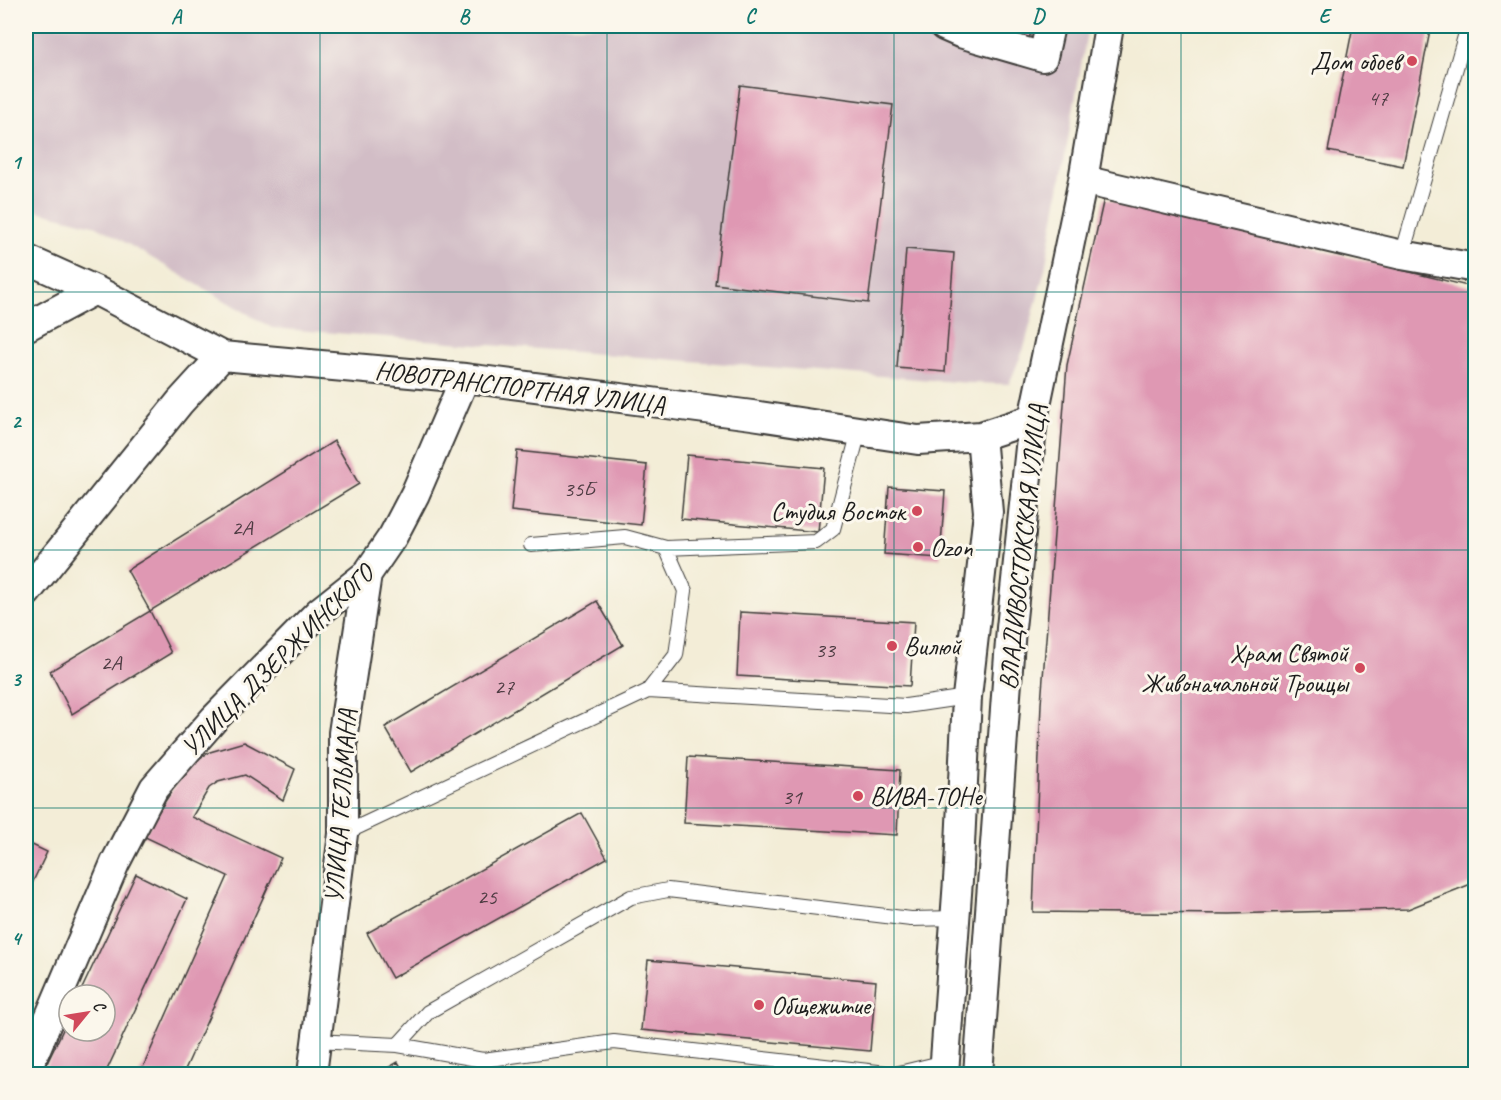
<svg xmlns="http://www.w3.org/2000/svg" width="1501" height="1100" font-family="Caveat,sans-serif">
	<rect width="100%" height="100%" fill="#fbf7ec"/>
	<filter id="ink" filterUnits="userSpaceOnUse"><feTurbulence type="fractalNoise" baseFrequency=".0167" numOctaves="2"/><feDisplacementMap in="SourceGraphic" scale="12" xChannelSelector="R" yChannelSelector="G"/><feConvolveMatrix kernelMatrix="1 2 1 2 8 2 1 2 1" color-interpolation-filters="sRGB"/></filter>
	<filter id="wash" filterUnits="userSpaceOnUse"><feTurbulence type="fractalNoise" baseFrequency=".008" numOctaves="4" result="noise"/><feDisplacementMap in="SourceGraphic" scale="24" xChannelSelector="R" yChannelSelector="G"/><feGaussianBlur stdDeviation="1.35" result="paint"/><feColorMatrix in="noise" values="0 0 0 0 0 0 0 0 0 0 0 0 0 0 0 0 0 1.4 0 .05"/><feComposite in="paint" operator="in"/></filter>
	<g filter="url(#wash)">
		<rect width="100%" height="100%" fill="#f3edd7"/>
		<path fill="#d2bdc6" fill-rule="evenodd" d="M26,26H965L1029,40L1032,26H1088L1045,269L1024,348L1009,384L969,383L272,328L97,226L26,208ZM740,85L893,105L868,303L715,284ZM906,250L954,254L944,372L897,367Z"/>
		<g id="blocks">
			<path fill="#df98b3" d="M965,26H1032L1029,40Z
				M1353,26H1431L1403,166L1328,151Z
				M740,85L893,105L868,303L715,284Z
				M1104,198L1476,288V882L1408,909L1230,914L1033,912L1041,704L1067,365Z
				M906,249L954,253L945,372L897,368Z
				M334,441L359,484L150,611L127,570Z
				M517,451L647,465L641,525L511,511Z
				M687,455L824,468L818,532L681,519Z
				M889,487L945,491L940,558L884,554Z
				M597,601L623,645L411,772L385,727Z
				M150,611L171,653L72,714L50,671Z
				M740,612L914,622L910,686L737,676Z
				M244,742L295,769L283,800L245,775L218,782L209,788L192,817L281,858L183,1074H140L228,876L143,836L189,764L210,752Z
				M688,757L900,770L897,835L684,823Z
				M582,813L607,858L392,978L367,933Z
				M26,842L47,852L26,896Z
				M136,874L187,899L105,1074H42L69,1017V1031H105V995H79Z
				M648,960L876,981L870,1051L641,1030Z
				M398,1062L405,1074H377Z"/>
		</g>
	</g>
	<g filter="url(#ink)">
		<use href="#blocks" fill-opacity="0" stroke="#3c3b38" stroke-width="1.5"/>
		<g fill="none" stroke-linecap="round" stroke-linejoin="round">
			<g stroke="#3c3b38" stroke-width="16">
				<path id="lane" d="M1402,255L1468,26
					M666,548L816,542L833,529L859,431
					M648,691L906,706L967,697
					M343,834L648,691L676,655L685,591L666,548L625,537L531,545
					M314,1041L398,1045L483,1060L614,1042L895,1074L945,1062
					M398,1045L428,1012L631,897L668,890L911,919L956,918"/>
			</g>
			<g stroke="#3c3b38" stroke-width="32">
				<path id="street" d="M944,26L960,33L1043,57L1050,26
					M1083,180L1402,255L1476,268
					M26,259L95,290L222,356L465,378L752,415L918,440L981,436L1033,419
					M26,327L95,290
					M26,593L180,402L222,356
					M26,1072L115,863L154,788L214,719L319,612L367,574L393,536L415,494L465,378
					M312,1074L343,834V733L367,574
					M944,1074L959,866L967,697L988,512L981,436
					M978,1074L1011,628L1033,419L1083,180L1109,26"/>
			</g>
			<use href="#lane" stroke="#fff" stroke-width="14"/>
			<use href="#street" stroke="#fff" stroke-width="28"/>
		</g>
	</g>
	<path fill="none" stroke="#0f766e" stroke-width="1.5" stroke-opacity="0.55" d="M320,26V1074M607,26V1074M894,26V1074M1181,26V1074M26,292H1476M26,550H1476M26,808H1476"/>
	<g fill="#d1495b" stroke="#fbf7ec" stroke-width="2">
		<circle cx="1412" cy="61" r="6"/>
		<circle cx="917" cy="511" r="6"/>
		<circle cx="918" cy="547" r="6"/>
		<circle cx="892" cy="646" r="6"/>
		<circle cx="1360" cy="668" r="6"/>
		<circle cx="858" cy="796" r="6"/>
		<circle cx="759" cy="1005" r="6"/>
	</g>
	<g text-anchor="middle" stroke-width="6" stroke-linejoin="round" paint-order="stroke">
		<g font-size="22" fill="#4d3b42">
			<text x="1378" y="105">47</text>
			<text x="579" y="496">35Б</text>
			<text x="242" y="535">2А</text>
			<text x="825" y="657">33</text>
			<text x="111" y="670">2А</text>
			<text x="504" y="694">27</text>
			<text x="792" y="804">31</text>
			<text x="487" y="904">25</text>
		</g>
		<g font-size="26" fill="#1c1c1c" stroke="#fbf7ec" text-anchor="start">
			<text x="1400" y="70" text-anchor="end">Дом обоев</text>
			<text x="905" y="520" text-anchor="end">Студия Восток</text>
			<text x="930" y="556">Ozon</text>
			<text x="904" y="655">Вилюй</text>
			<text x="1348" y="662" text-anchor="end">Храм Святой<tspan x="1348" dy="30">Живоначальной Троицы</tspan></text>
			<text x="870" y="805">ВИВА-ТОНе</text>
			<text x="771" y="1014">Общежитие</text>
		</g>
		<g font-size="26" fill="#1c1c1c" stroke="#fbf7ec">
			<text transform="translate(520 387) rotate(7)" y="9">НОВОТРАНСПОРТНАЯ УЛИЦА</text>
			<text transform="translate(1022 547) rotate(-84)" y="9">ВЛАДИВОСТОКСКАЯ УЛИЦА</text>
			<text transform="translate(277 660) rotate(-45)" y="9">УЛИЦА ДЗЕРЖИНСКОГО</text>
			<text transform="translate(340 806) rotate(-86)" y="9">УЛИЦА ТЕЛЬМАНА</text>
		</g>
	</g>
	<rect width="1501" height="1100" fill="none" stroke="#fbf7ec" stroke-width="66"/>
	<g transform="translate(87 1013) rotate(60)"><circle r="28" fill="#fbf7ec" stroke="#a29f99" stroke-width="1.5"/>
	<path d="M0-4.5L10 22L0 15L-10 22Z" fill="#d1495b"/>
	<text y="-9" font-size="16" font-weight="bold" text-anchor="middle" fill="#1c1c1c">С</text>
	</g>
	<rect x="33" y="33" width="1435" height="1034" fill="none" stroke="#0f766e" stroke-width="2"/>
	<g font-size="20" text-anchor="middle" font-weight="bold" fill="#0f766e">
		<text x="176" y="23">A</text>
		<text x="464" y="23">B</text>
		<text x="750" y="23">C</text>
		<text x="1038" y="23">D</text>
		<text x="1324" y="23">E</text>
		<text x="16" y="169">1</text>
		<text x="16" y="428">2</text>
		<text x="16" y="686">3</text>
		<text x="16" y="945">4</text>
	</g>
</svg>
